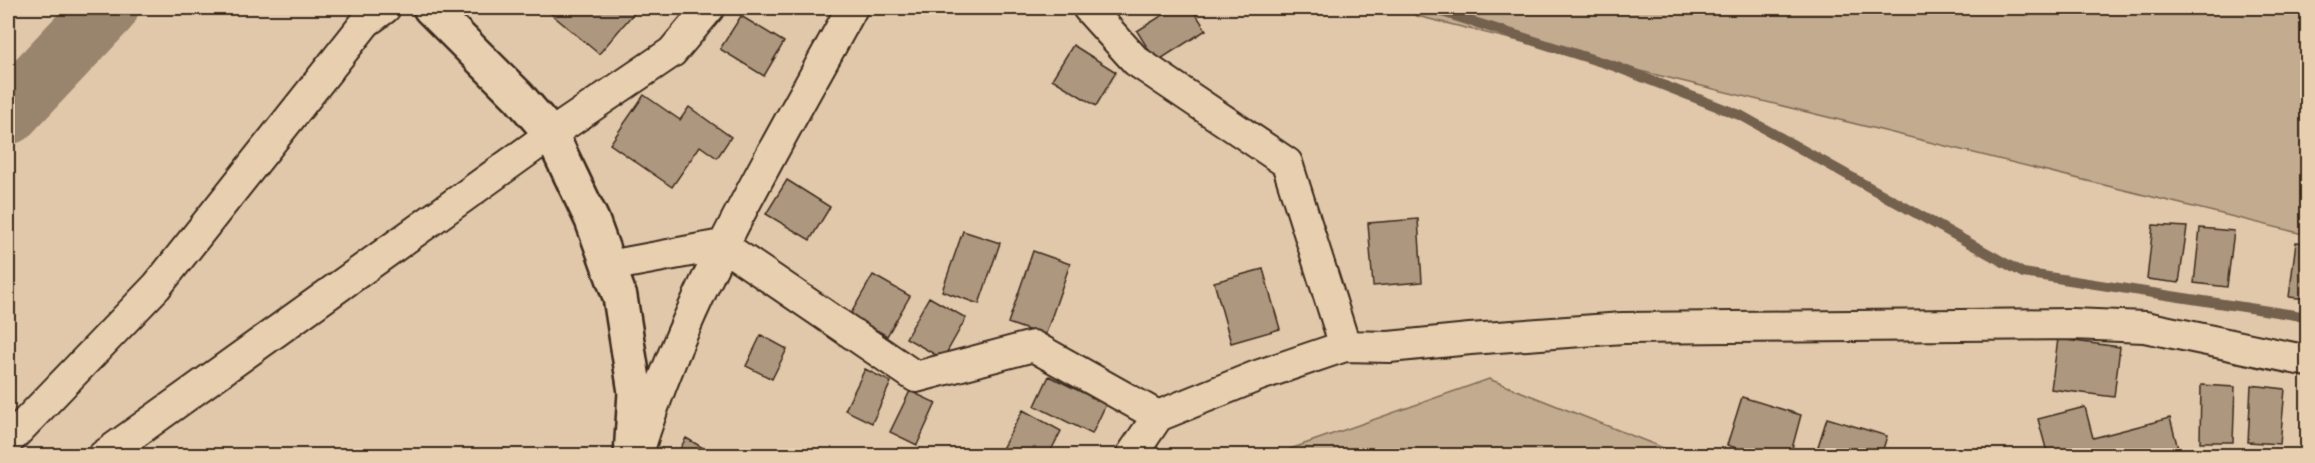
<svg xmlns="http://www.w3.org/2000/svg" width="2315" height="463" font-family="Itim,sans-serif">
	<rect width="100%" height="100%" fill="#e1c8aa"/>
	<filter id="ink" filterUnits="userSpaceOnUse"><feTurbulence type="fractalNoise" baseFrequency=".0167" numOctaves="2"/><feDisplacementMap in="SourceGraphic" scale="12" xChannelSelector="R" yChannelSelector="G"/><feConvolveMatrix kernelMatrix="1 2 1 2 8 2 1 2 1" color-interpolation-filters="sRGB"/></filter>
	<g filter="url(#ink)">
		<path fill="#c3ab90" stroke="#7f6a57" stroke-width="1.5" d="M1403,8H2307V235L1417,16Z
			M1489,379L1681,455H1273Z"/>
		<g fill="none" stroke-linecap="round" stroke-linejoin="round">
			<path stroke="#73604d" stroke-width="10" d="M1429,8L1614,66L1742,116L2023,273L2308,317"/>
			<path stroke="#99846d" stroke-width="63" d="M8,113L107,8"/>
		</g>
		<path fill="#ad977f" stroke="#3b2a1e" stroke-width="1.5" d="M544,8H638L599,54Z
			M1174,8H1192L1206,30L1156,62L1137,31Z
			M741,16L784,42L764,76L720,49Z
			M1073,45L1116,72L1096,106L1052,79Z
			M644,95L680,120L689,107L731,137L717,158L700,146L672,187L610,144Z
			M787,180L830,207L810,240L766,214Z
			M1418,219L1422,282L1373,286L1368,223Z
			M2153,225L2187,227L2179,283L2147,279Z
			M2200,228L2234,231L2227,287L2194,283Z
			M963,231L1000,243L979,304L942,291Z
			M2296,242L2308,243V299L2289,297Z
			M1033,251L1070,264L1045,336L1008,323Z
			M1263,269L1280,329L1231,343L1214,282Z
			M873,275L910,296L887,336L850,315Z
			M929,297L966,318L943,359L906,338Z
			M761,335L787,349L772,379L746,366Z
			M2058,339L2120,347L2114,397L2051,389Z
			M865,369L891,382L872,423L845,410Z
			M1049,376L1106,404L1092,434L1035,406Z
			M2201,385L2235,387L2233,442H2200Z
			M2251,385L2285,389L2280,444L2248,442Z
			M910,391L936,403L917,445L890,432Z
			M1742,397L1801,415L1790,456H1761L1727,445Z
			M2085,407L2093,438L2170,418L2180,456H2048L2038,419Z
			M1023,410L1061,431L1048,456H998Z
			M1827,418L1887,436L1881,456H1815Z
			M686,438L717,456H676Z"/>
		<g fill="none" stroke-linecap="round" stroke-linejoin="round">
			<g stroke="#3b2a1e" stroke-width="34">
				<path id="street" d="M1088,8L1136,61L1287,163L1345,346
					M609,266L722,245L916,377L1033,346L1158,416
					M8,441L157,286L366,22L385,8
					M638,453C686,295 774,151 852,8
					M103,456L551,134L672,52L709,8
					M1131,456L1158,416L1257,376L1345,346L1389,347L1470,339L1623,328L2072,324L2145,327L2308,361"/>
			</g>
			<g stroke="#3b2a1e" stroke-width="38">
				<path id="secondary" d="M430,8L518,96L551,134L592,220L620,297L635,392L631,456"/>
			</g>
			<use href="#street" stroke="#e8cfb0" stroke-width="30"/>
			<use href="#secondary" stroke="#e8cfb0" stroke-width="33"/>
		</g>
	</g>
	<rect width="2315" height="463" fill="none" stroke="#e8cfb0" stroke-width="30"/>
	<rect x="15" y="15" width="2285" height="433" fill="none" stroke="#3b2a1e" stroke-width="2" filter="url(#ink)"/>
</svg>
